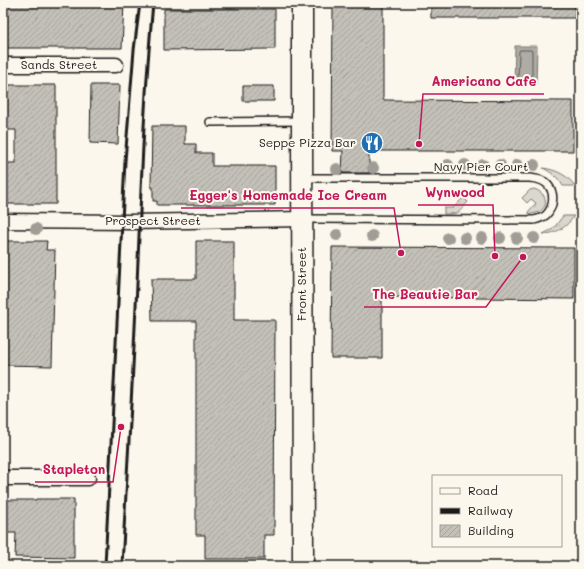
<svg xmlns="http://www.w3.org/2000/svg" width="584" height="569" font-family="Mali,sans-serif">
	<defs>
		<pattern id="grass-tufts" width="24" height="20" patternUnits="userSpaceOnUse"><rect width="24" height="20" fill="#dad7ce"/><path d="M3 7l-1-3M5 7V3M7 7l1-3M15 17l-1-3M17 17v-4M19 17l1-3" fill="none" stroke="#bab8b0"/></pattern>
		<pattern id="building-hatch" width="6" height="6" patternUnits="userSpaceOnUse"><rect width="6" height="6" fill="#c3c0b8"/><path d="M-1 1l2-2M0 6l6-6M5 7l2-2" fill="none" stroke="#a7a49e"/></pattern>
	</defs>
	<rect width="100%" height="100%" fill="#fbf7ec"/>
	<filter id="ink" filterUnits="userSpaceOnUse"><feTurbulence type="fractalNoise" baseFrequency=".025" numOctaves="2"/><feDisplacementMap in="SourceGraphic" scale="8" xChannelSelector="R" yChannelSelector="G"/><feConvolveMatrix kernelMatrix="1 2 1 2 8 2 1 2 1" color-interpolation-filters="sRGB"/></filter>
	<g filter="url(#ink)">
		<path fill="url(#grass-tufts)" stroke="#7b7a75" d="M543,168C557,170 567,175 575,186H563C558,177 552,173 543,168Z
			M534,189C551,194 549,214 529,214L528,212L536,203L531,199L527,203L522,198L530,190Z
			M463,198L468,202C458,213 460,214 444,214V208H453Z
			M563,216H574C567,227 556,234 543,234L553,229Z"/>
		<path fill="#afaca5" stroke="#74726e" d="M515,46H537L536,84H514Z"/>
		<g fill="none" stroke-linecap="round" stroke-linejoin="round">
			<path stroke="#575653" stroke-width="1" d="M520,50H531L532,51V78L531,80H520L518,79L519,52Z"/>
		</g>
		<path fill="url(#building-hatch)" stroke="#1c1c1c" d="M3,3H124L122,48H3Z
			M333,3H383V100L573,101V151H369V173H342L343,151H332Z
			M431,3H575V18H431Z
			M164,9H275V49L164,50Z
			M3,85H56V204H3V163H16V130H3Z
			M91,85H120L118,144L90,143Z
			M243,86H274V101H243Z
			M152,126H185V144H196V153H212V166H275V205H157V201H153V187H151Z
			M3,241H47L46,250H55L52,366L3,365Z
			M196,241H234V320H275L274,535H264V559H205V535H196V321H152L151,279H196Z
			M332,247L574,248V299L382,297V358H331Z
			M36,499H74V558L15,557L16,533H3V500H36Z"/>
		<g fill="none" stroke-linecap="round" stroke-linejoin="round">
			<g stroke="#1c1c1c" stroke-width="10">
				<path id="lane" d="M210,122L301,121
					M303,178H530C536,179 543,179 548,185C555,193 554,207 546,215C542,218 538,219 534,220L304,219"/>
			</g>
			<g stroke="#1c1c1c" stroke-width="17">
				<path id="street" d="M3,65H116
					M3,221L130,222L302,219
					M3,478H88"/>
			</g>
			<g stroke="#1c1c1c" stroke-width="23">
				<path id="secondary" d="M302,3V121L303,566"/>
			</g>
			<use href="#lane" stroke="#fbf7ec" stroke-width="7"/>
			<use href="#street" stroke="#fbf7ec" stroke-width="14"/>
			<use href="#secondary" stroke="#fbf7ec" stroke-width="20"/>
			<path stroke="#1c1c1c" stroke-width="3" d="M105,566L125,161L134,50L140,3
				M122,566C127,472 133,378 137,284C141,191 144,97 153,3"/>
		</g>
		<g fill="#a09d97">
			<circle cx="448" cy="165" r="6"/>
			<circle cx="465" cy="165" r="6"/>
			<circle cx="483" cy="165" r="6"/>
			<circle cx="500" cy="165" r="6"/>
			<circle cx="517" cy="165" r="6"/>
			<circle cx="534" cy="165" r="6"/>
			<circle cx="373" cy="168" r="6"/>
			<circle cx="337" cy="169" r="6"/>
			<circle cx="36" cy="229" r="6"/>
			<circle cx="337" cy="235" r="6"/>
			<circle cx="372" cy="236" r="6"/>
			<circle cx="448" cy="238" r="6"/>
			<circle cx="465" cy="238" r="6"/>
			<circle cx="482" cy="238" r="6"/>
			<circle cx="500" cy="238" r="6"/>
			<circle cx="517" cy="238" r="6"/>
			<circle cx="534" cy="238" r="6"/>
		</g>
	</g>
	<defs>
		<g id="restaurant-disc" transform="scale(1.15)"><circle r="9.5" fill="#1f6fb2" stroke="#fbf7ec"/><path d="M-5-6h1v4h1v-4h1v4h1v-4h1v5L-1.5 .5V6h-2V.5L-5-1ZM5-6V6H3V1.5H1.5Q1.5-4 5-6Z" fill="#fff"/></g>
	</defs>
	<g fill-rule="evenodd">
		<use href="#restaurant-disc" x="372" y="143"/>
	</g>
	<g text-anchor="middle" stroke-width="4" stroke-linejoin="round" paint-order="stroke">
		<g font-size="12" fill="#1c1c1c" stroke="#fbf7ec">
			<text x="59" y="69">Sands Street</text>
			<text x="481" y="171">Navy Pier Court</text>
			<text x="153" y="225">Prospect Street</text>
			<text transform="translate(302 284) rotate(-90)" y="4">Front Street</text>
		</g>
		<g font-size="12" fill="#1c1c1c" stroke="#fbf7ec" text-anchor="end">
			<text x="356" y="147">Seppe Pizza Bar</text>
		</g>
	</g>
	<path fill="none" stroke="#c2185b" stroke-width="1.5" d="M419 144L423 94H544M495 256L493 205H418M401 253L394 208H181M523 257L486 307H364M121 427L113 482H35"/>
	<g fill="#c2185b" stroke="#fbf7ec" stroke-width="1.5">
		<circle cx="419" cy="144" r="4"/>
		<circle cx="495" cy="256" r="4"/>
		<circle cx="401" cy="253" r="4"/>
		<circle cx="523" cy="257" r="4"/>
		<circle cx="121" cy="427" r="4"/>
	</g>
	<g font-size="13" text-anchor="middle" font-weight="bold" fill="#c2185b" stroke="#fbf7ec" stroke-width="4" stroke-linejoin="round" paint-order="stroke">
		<text x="484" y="86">Americano Cafe</text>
		<text x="455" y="197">Wynwood</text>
		<text x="288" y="200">Egger's Homemade Ice Cream</text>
		<text x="425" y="299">The Beautie Bar</text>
		<text x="74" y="474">Stapleton</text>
	</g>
	<rect width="584" height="569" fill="none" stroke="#fbf7ec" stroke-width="16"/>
	<rect x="8" y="8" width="568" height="553" fill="none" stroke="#1c1c1c" stroke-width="1.5" filter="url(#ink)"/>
	<rect x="432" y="475" width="130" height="72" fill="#fbf7ec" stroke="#a29f99"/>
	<rect x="440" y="488" width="20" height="6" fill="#fbf7ec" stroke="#a29f99"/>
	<text x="468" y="495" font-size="12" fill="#1c1c1c">Road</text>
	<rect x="440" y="508" width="20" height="6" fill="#1c1c1c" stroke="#a29f99"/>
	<text x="468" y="515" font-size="12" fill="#1c1c1c">Railway</text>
	<rect x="440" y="525" width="20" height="12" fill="url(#building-hatch)" stroke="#a29f99"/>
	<text x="468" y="535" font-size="12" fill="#1c1c1c">Building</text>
</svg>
